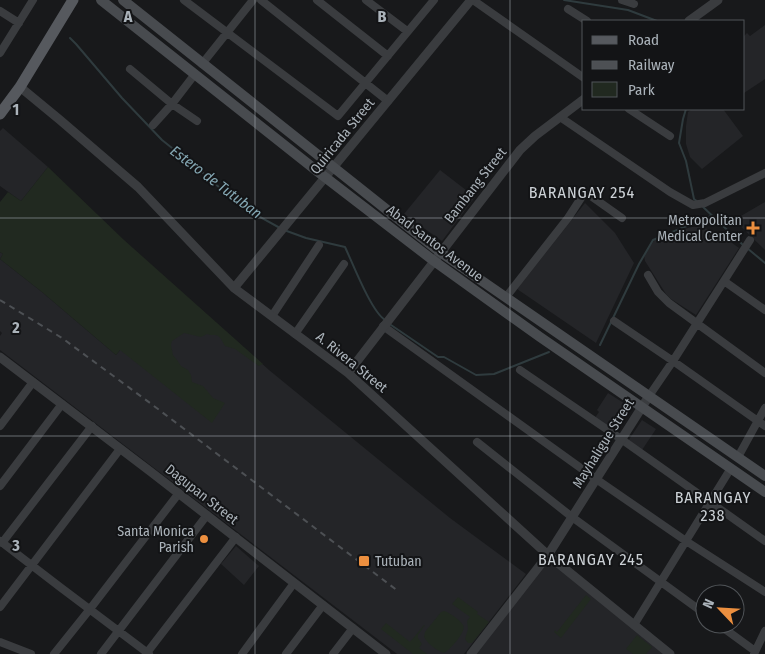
<svg xmlns="http://www.w3.org/2000/svg" width="765" height="654" font-family="'Fira Sans Condensed',sans-serif">
	<rect width="100%" height="100%" fill="#18191b"/>
	<path fill="#242528" d="M765,25V79L744,93V36L747,33L750,36Z
		M692,109H723L743,136L702,169L690,157L686,144V126L688,112Z
		M3,128L48,167L21,201L0,186V131Z
		M440,170L475,197L442,241L404,214Z
		M765,202V250L734,220Z
		M585,203L615,233L634,263L596,343L517,289Z
		M692,227H701L717,232L739,248L696,315L671,299L666,294L645,261L644,255L653,242L656,239L681,230Z
		M0,252L3,254L0,259L42,292L116,355L120,350L195,304L269,370L450,518L526,574L464,654H397L0,350V336L2,333L0,331Z
		M608,393L630,407L615,429L612,430L594,419L599,412L597,410Z
		M642,420L656,429L642,450L628,441Z
		M236,546L259,566L244,585L221,564Z
		M548,557L669,654H473Z"/>
	<path fill="#212920" d="M48,167L124,240L263,364L259,366L235,349L225,346C222,341 220,334 213,335C211,335 209,335 207,334L201,337L184,333L172,341L171,345L173,355L177,360L181,366L188,370L191,375L192,382L203,386L213,398L225,403L212,423L120,350L116,355L42,292L0,259L3,254L0,252V202L8,192L21,201Z
		M586,595L591,599L561,638L554,632L555,630L557,632Z
		M458,597L478,612L477,614L489,622L472,643H468L465,639L468,629L467,621L470,617L452,604Z
		M444,611L447,612C452,615 460,620 463,625C467,631 450,650 444,653C437,651 427,643 424,637L425,632L441,612Z
		M386,623L410,642L424,625H425L418,635V638L422,644L419,648L427,654H413L381,629Z
		M637,635L652,647L646,654H633L626,649Z"/>
	<g fill="none" stroke-linecap="round" stroke-linejoin="round">
		<path stroke="#2f3b3e" stroke-width="2" d="M564,0L628,10L657,21
			M70,38L76,44L122,98L162,140L202,172L221,189L251,212L280,228
			M686,109L683,119L679,143L686,161L694,199L698,202
			M701,205L743,245
			M284,230L306,238L345,247C353,264 371,311 385,320
			M747,248L765,263
			M391,325L438,357H444L476,375L494,374L549,352
			M600,345L639,264L653,240L711,216"/>
		<path stroke="#3a3c3f" stroke-width="8" d="M184,0L338,116L434,0
			M261,0L388,101
			M317,0L388,56
			M366,0L407,31
			M473,0L584,78
			M622,0L634,4
			M568,9L587,21
			M0,11L19,23
			M0,53L33,0
			M202,64L253,0
			M130,69L172,104L197,121
			M629,109L670,136
			M560,117L670,192L693,205L705,203L765,173
			M153,125L172,104L195,74
			M648,275L658,292L669,303L765,373
			M724,281L765,310
			M506,297L568,218L583,195L588,194L622,218
			M272,316L319,245
			M614,321L673,361L765,426
			M383,326L596,479L686,541L765,592
			M295,334L344,264
			M520,370L621,439L765,541
			M649,396L673,361L750,240
			M0,426L33,382
			M477,442L572,517L705,614
			M738,457L765,408
			M0,486L62,404
			M0,541L60,587L149,654
			M2,543L92,426
			M0,607L120,449
			M718,624L755,651
			M634,625L731,468
			M0,642L31,654
			M54,654L90,609L179,493
			M101,654L207,515
			M146,654L236,537
			M242,654L294,583
			M286,654L323,605
			M333,654L353,628
			M754,654L765,631"/>
		<path stroke="#3a3c3f" stroke-width="9" d="M689,21L718,0
			M20,87L60,120L138,187L234,288L348,373L548,555L670,654
			M234,288L471,0
			M0,357L151,472L386,654
			M348,373L520,150L535,136L584,99
			M471,654L548,555L649,396"/>
		<path stroke="#484b4f" stroke-width="10" d="M101,0L317,171L434,261L540,337L765,492
			M123,0L440,252L765,476"/>
		<path stroke="#56595e" stroke-width="11" d="M0,114L20,87L73,0"/>
		<path stroke="#4d5054" stroke-width="2" stroke-dasharray="6 5" stroke-linecap="butt" d="M0,300L62,338L150,403L398,591"/>
	</g>
	<path fill="none" stroke="#abb3ba" stroke-width="1" stroke-opacity="0.55" d="M255,0V654M510,0V654M0,218H765M0,436H765"/>
	<g fill="#ec8f3f" stroke="#131416" stroke-width="2">
		<path d="M750.5 220.5h5v5h5v5h-5v5h-5v-5h-5v-5h5z"/>
		<circle cx="204" cy="539" r="5"/>
		<rect x="358" y="555" width="12" height="12" rx="2.5"/>
	</g>
	<g text-anchor="middle" stroke-width="4" stroke-linejoin="round" paint-order="stroke">
		<g font-size="14" fill="#abb3ba" stroke="#131416">
			<text transform="translate(342 136) rotate(-51)" y="5">Quiricada Street</text>
			<text transform="translate(475 185) rotate(-52)" y="5">Bambang Street</text>
			<text transform="translate(435 243) rotate(37)" y="5">Abad Santos Avenue</text>
			<text transform="translate(352 362) rotate(39)" y="5">A. Rivera Street</text>
			<text transform="translate(603 443) rotate(-58)" y="5">Mayhaligue Street</text>
			<text transform="translate(202 494) rotate(38)" y="5">Dagupan Street</text>
		</g>
		<g font-size="14" fill="#abb3ba" stroke="#131416" text-anchor="end">
			<text x="742" y="225">Metropolitan<tspan x="742" dy="16">Medical Center</tspan></text>
			<text x="194" y="536">Santa Monica<tspan x="194" dy="16">Parish</tspan></text>
			<text x="375" y="566" text-anchor="start">Tutuban</text>
		</g>
		<g font-size="15" font-style="italic" fill="#84a7b3" stroke="#131416">
			<text transform="translate(216 182) rotate(37)" y="5">Estero de Tutuban</text>
		</g>
		<g font-size="16" letter-spacing="1" fill="#ccd1d6" stroke="#131416">
			<text x="582" y="198">BARANGAY 254</text>
			<text x="713" y="503">BARANGAY<tspan x="713" dy="18">238</tspan></text>
			<text x="591" y="565">BARANGAY 245</text>
		</g>
	</g>
	<g font-size="16" text-anchor="middle" font-weight="bold" fill="#abb3ba" stroke="#131416" stroke-width="4" stroke-linejoin="round" paint-order="stroke">
		<text x="128" y="22">A</text>
		<text x="382" y="22">B</text>
		<text x="16" y="115">1</text>
		<text x="16" y="333">2</text>
		<text x="16" y="551">3</text>
	</g>
	<rect x="582" y="20" width="162" height="90" fill="#131416" stroke="#505458"/>
	<rect x="592" y="36" width="25" height="8" fill="#56595e" stroke="#505458"/>
	<text x="628" y="45" font-size="15" fill="#abb3ba">Road</text>
	<rect x="592" y="61" width="25" height="8" fill="#4d5054" stroke="#505458"/>
	<text x="628" y="70" font-size="15" fill="#abb3ba">Railway</text>
	<rect x="592" y="82" width="25" height="15" fill="#212920" stroke="#505458"/>
	<text x="628" y="95" font-size="15" fill="#abb3ba">Park</text>
	<g transform="translate(720 609) rotate(295)"><circle r="24" fill="#131416" stroke="#505458"/>
	<path d="M0-4L9 19L0 12L-9 19Z" fill="#ec8f3f"/>
	<text y="-8" font-size="14" font-weight="bold" text-anchor="middle" fill="#abb3ba">N</text>
	</g>
</svg>
